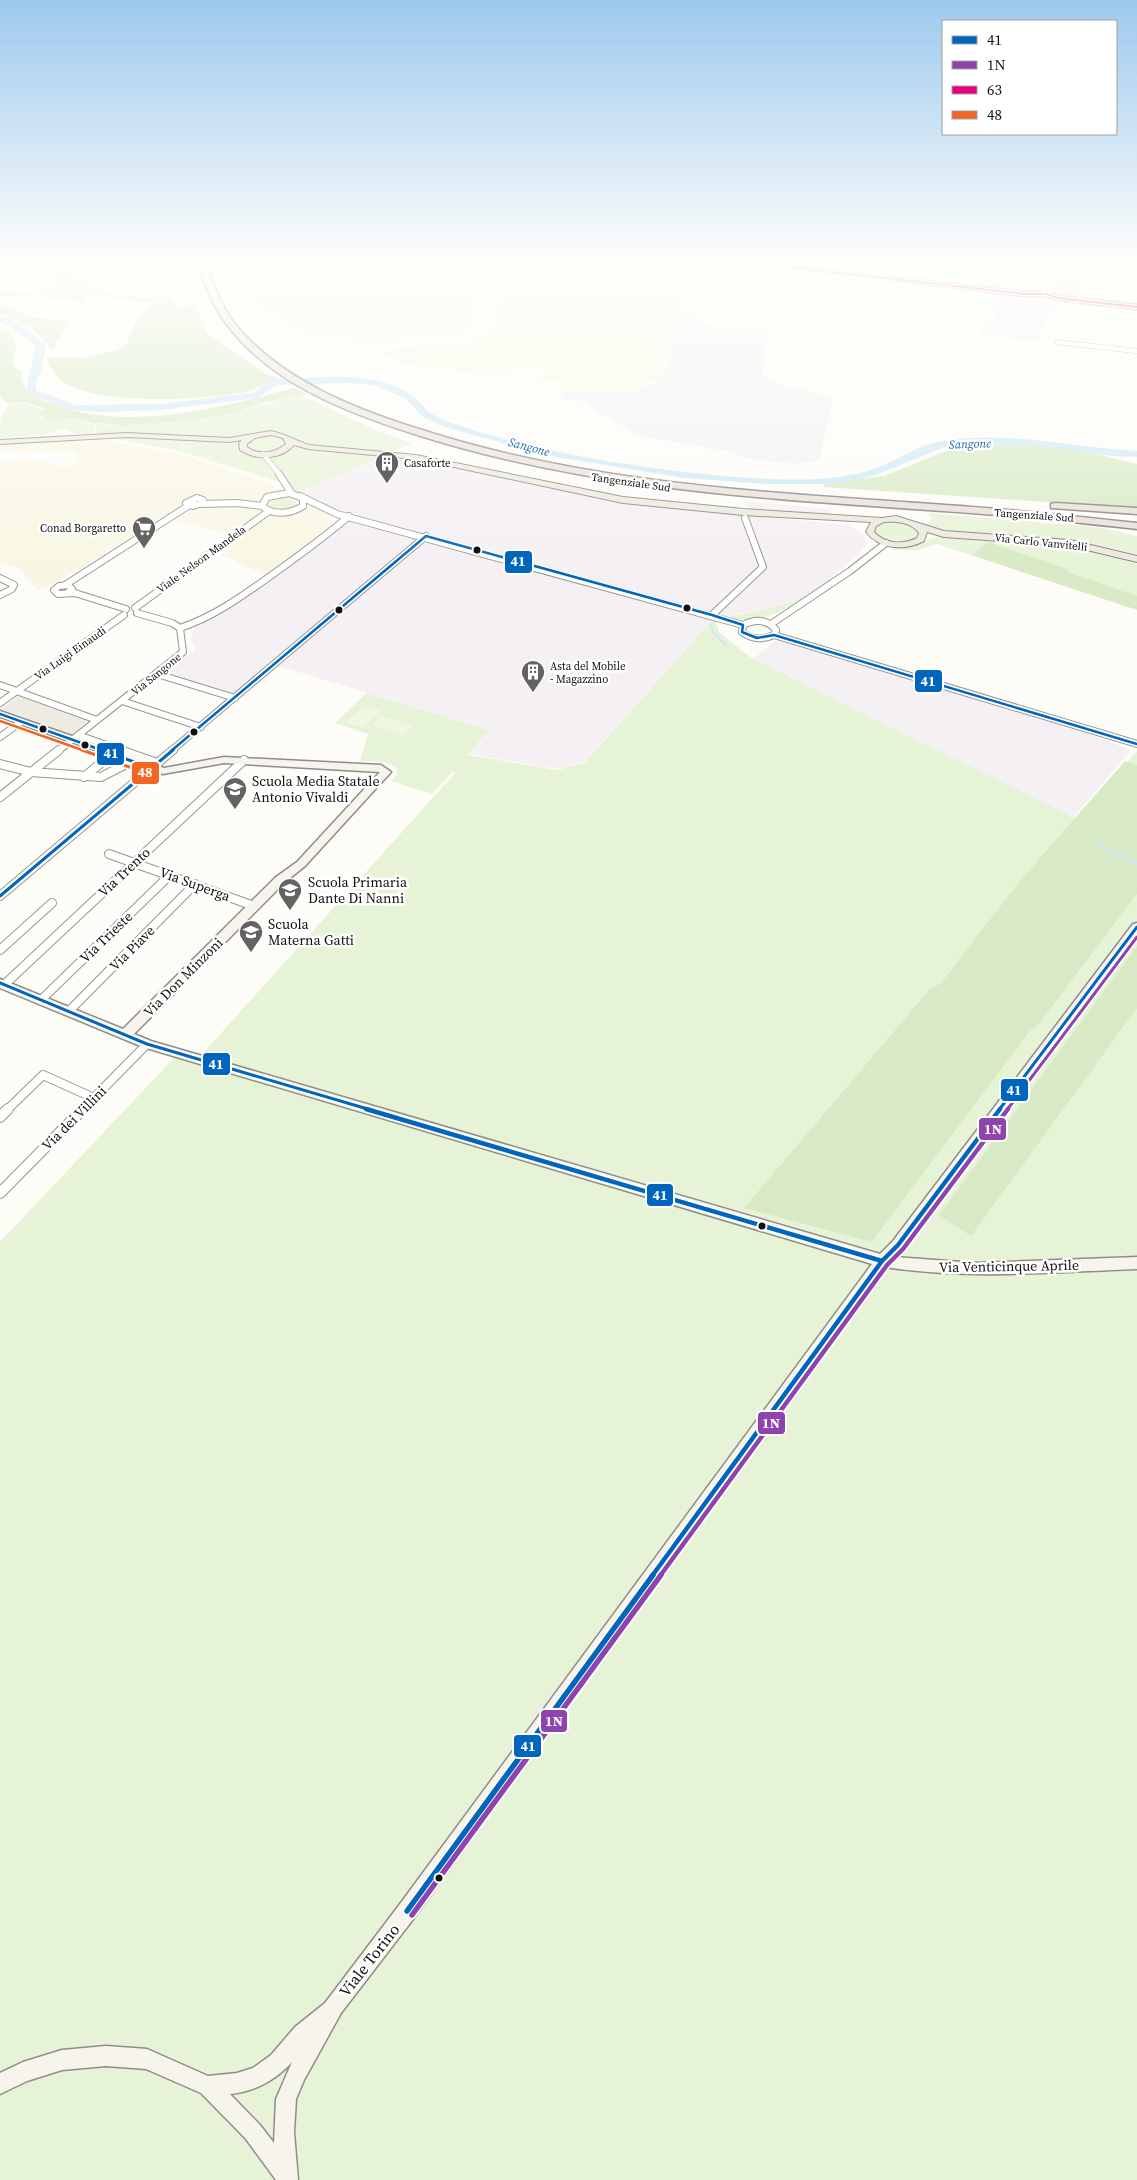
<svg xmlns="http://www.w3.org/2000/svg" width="1137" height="2180" font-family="'Source Serif 4',serif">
	<rect width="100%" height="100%" fill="#fdfcf7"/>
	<path fill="#f5f0f3" d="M496,262H599L595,276L495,264Z
		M994,296L1063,304L1043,326L1038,341L981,335L984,320L995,321Z
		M682,313L701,314L702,325L769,329L761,375L784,386L834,397L819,460L797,464L744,458L732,452L637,435L591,407L590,402L560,399L564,393H620L654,384L661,379Z
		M381,456L438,464L621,503L849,525L861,533L868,543L859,554L822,586L798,601L712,620L584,762L558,769L469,754L490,730L279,666L243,698L166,673L193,651L195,648L191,639L195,626L330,535L352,515L339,512L300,493Z
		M743,501L830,509V515L749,508Z
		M778,639L1079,730L1131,750L1072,819L753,659Z"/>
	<path fill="#f9f7e4" d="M234,262H484L479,272L477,326L458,335L376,343L310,335L280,322L275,315L255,307Z
		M599,262H696L659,379L619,392L557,393L561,382L536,381L551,370L515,367L506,377H480L442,366L424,367L401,362L378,351L489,337L498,300L503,294L498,292L520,270L594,276Z
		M97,439L183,455L268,483L327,514L332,521L330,526L326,533L267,576L223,555L242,537L161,517L88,564L55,583L37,590L20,569L0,561V463L35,461L68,467L77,463L79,457L73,451L0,452V446Z"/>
	<path fill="#e7f3d7" d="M1064,262H1105L1074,298L1062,296L1054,292Z
		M293,395H301L379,432L412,443L298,493L286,484L271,479L176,450L94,435L97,432L94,429L98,424L121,426L184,421L234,413Z
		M13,403H25L45,410L37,414L45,418L44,421L52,422L72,418L94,425V433L78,434L60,428L49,434L0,438C0,423 0,408 13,403Z
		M287,496L297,501L293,508L284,510L268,507L270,500Z
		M928,513L1097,527L1137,536V555L1068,539L944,531L924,526L932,520Z
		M894,521L913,527L918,533L917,537C904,548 885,543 874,532L876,526Z
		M945,537C1010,541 1075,543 1137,564V596L1068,572L980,548L971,555L937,544L918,550H888L914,546L932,538Z
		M798,601C772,618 756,622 725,618Z
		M714,618L719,632L750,657L1077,819L1137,751V2180H0V1242L176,1056L195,1062L456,772L453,771L464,759L432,794L391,781L397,775L396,767L384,762L360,761L368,734L335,723L367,693L489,730L468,755L557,770L584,763Z"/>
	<path fill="#d8eac5" d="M53,268C78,270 75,277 94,288C115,300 145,297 169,296L179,308L195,304L207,333L266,374L280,378C268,383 256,389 244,392C205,401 96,405 63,382C54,375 50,367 46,357L85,358L117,350L126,344L137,319L155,304L80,292L88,305L67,298L0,296V290L39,295L55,288L56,273Z
		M0,304L32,317L70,322L52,350L32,328L0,314Z
		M0,325C7,329 17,340 16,349C15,353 12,357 12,361L15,368L21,371C21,393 35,397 54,404C129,433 221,407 295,388L306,394L265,402L234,413L184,421L121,426L101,423L95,424L72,418L52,422L44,420L45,417L37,414L46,409L25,402L7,403L0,396Z
		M1039,444L1071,448L1137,464V508L824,487V483L884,476L953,448L969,445Z
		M988,542L1070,570L1068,572L1137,596V610L971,555Z
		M1125,761L1137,765V894L1041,1021L1030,1031L872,1242L744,1208L930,989L941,983L1019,882Z
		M1137,946V1008L971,1236L939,1215Z"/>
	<path fill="#f0f6e1" d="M1008,262H1051L1037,293L981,287Z
		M364,705L381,711L363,728L345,723Z
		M382,716L413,726L403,736L371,725Z"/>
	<path fill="#edebe2" d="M20,695L90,719L72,734L1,709Z"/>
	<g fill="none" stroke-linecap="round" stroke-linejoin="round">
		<path stroke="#cde8f7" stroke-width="2" d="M711,624L713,632L727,646"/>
		<path stroke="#cde8f7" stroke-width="2.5" d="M1099,845L1137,864"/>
		<path fill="#cde8f7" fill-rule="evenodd" d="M0,317L15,321L46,345L41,373L36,381V390L75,405L160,404L254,393L267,382L277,379C321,378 373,369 412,395C419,399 423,409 431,413C438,418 447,421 455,424C524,448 613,464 686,472C740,478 816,486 868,471C893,464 916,445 942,441C1008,430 1072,448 1137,451V457L1111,456L1038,445L986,444L944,447L876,475L836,484H767L685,478L550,456L448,428L423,417L406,399L375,385L347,383L277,385L257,398L160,410L103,412L71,410L28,393C25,385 34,357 36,346L9,325L0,323Z"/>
		<g stroke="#979795" stroke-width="5.5">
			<path id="street-far3" d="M701,262L704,265L714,262
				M765,268L770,262
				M15,269L42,270L62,262
				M1098,278L1137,282
				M870,280L886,262
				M39,290L52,273L46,270
				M1042,294L1049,276
				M1049,295L1061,262
				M1076,303L1111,262
				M1057,342L1137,351
				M263,454L280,475"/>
		</g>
		<g stroke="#979795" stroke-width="8">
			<path id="street-far2" d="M279,474L292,494
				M289,493L303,498V506C290,514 274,516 262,506L267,497Z
				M300,496L337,514L743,625
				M197,498L203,500V503L193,506L186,503Z
				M201,504L237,503L262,506
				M0,578L14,585L12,589L0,595
				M65,585L188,506
				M67,593L72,589L68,585L59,586L54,590L58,594L75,593L126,609
				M135,608L269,511
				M712,615L763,567L745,518
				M771,624L850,571L886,543
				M743,625C755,619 767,619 776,630L774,635
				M743,625L742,632C752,640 762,640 774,635
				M180,628C216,616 245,594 276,572C301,554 326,536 349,516
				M774,635L1137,744
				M157,674L235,698
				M0,685L97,720
				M122,701L201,727
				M0,703L124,615
				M78,735L124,751
				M0,737L21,722
				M58,751L183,652L180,628L172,623L137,613
				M171,751L426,536"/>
		</g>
		<g stroke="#979795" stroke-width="10">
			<path id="street-far1" d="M120,750L157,763
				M0,764L31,772L101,777L132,761
				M84,777L112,754
				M0,797L59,750
				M109,854L254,906
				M0,896L173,750
				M0,950L52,903
				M4,985L244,760
				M42,999L170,875
				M69,1011L195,884
				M7,1110L43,1075L94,1098
				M82,1110L147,1044"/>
		</g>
		<g stroke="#979795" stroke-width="12">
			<path id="street" d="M0,1117L8,1109
				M0,1193L83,1109"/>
		</g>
		<g stroke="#8e8d8b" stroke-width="3">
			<path id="secondary" d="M708,262H722L756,267L753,269Z
				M742,262H757L1024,292H1046L1059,296L1137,305V309L1058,300L1045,296H1024Z
				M0,711L164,768L224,757L381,765L391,772L305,866L284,883L134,1034L151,1041L880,1254L893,1241L1133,924L1137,923V935L895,1257L975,1263L1137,1257V1269C1053,1272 969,1280 885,1267L414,1918L341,2013L304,2080L296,2099L294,2132L298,2180H276L246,2139L201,2093L146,2069L106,2066L62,2070L27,2081L0,2094V2073L23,2062L62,2050L106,2046L147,2049L208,2076L237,2073L253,2068L271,2055L295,2027L325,2003L400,1904L872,1264L143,1047L0,988V979L123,1029L276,877L297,862L380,772L224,763L163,774L0,717ZM292,2062L276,2099L274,2143L260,2125L230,2094C254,2092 276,2080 292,2062Z"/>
		</g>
		<g stroke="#858482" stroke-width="2">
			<path id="primary" d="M271,431C285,434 295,440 309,445L416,455L623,497L743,509L882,518L896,516L944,531L1070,540L1137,556V562L1070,546L944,537L927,532L924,541C905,551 880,550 866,532L871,522L743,515L623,503L416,459L308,449L294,445C281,460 256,461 240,450L239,443L242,440L229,442L127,437L0,444V440L127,433L229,438ZM271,435L283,438L286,444C275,453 259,456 247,447V444L255,438ZM884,522C896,521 911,522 919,533L917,538C903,545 885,544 874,532L876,526Z"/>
		</g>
		<g stroke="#858482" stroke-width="3">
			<path id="highway" d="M198,262H205C214,285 222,310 239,329C286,382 353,408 419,429C591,485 766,492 945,505C1009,509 1073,516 1137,523V529C1072,522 1008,515 943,511C760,498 587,490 411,433C346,412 276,385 231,330C215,311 204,285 198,262Z
				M1055,503L1137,508V514L1051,508V504Z"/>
		</g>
		<use href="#street-far3" stroke="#fffffe" stroke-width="4.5"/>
		<use href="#street-far2" stroke="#fffffe" stroke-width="6"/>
		<use href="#street-far1" stroke="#fffffe" stroke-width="8"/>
		<use href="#street" stroke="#fffffe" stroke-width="10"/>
		<use href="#secondary" fill="#f6f4eb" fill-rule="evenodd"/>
		<use href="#primary" fill="#ede9dc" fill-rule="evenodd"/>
		<use href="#highway" fill="#eae1d8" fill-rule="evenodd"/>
		<g stroke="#fff" stroke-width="5">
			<path id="bus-1-far3" d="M0,714L104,751
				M171,751L426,536L712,615L743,625L742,632L757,638L774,635L1137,744"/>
		</g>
		<g stroke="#fff" stroke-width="6">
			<path id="bus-1-far2" d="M101,750L151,768
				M0,896L173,750
				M0,983L147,1044L371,1110
				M999,1110L1137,927"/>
		</g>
		<g stroke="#fff" stroke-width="8">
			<path id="bus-1-far1" d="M366,1109L882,1261
				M652,1576L882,1261L898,1245L1000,1109"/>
		</g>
		<g stroke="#fff" stroke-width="9">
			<path id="bus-1" d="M407,1911L653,1575"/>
		</g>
		<g stroke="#fff" stroke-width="6">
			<path id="bus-2-far2" d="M1007,1110L1137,937"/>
		</g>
		<g stroke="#fff" stroke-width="8">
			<path id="bus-2-far1" d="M660,1576L887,1265L903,1249L1008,1109"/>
		</g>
		<g stroke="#fff" stroke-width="9">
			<path id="bus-2" d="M412,1915L661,1575"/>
		</g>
		<g stroke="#fff" stroke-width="4">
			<path id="bus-3" d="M745,262L1024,294H1046L1058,298L1137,307"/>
		</g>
		<g stroke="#fff" stroke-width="5">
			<path id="bus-4-far1" d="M0,721L85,751"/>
		</g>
		<g stroke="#fff" stroke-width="6">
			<path id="bus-4" d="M82,750L149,774"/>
		</g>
		<use href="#bus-1-far3" stroke="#0065bd" stroke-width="2.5"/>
		<use href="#bus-1-far2" stroke="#0065bd" stroke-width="3"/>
		<use href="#bus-1-far1" stroke="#0065bd" stroke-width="4.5"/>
		<use href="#bus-1" stroke="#0065bd" stroke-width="5.5"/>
		<use href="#bus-2-far2" stroke="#8e44ad" stroke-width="3"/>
		<use href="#bus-2-far1" stroke="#8e44ad" stroke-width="4.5"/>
		<use href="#bus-2" stroke="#8e44ad" stroke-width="5.5"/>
		<use href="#bus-3" stroke="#e5007d" stroke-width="2"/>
		<use href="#bus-4-far1" stroke="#f26522" stroke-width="2.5"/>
		<use href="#bus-4" stroke="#f26522" stroke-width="3"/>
	</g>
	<linearGradient id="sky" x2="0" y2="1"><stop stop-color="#9dc9ee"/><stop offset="0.46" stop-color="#fefefb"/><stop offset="1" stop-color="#fefefb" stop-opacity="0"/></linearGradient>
	<rect width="1137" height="567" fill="url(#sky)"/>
	<defs>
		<g id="building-pin" transform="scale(1.25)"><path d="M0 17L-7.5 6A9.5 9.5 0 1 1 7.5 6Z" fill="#646362" stroke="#fff"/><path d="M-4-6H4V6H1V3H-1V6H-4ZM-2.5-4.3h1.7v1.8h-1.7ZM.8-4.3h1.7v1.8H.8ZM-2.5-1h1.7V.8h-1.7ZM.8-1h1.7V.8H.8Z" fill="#fff"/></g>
		<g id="supermarket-pin" transform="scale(1.25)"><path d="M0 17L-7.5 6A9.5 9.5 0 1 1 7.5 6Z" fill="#646362" stroke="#fff"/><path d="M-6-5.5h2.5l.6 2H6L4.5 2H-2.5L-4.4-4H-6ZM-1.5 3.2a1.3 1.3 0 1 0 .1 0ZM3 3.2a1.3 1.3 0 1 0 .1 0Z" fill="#fff"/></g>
		<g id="school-pin" transform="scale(1.25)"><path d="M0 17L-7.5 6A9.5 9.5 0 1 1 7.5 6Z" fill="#646362" stroke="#fff"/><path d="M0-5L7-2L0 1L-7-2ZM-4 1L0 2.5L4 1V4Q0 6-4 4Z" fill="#fff"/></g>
	</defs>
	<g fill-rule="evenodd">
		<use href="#building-pin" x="387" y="463"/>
		<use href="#supermarket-pin" x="144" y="528"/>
		<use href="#building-pin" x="533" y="672"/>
		<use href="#school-pin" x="235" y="789"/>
		<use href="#school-pin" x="290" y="890"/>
		<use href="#school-pin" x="251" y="932"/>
	</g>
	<g fill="#111" stroke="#fff" stroke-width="2">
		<circle cx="477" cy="550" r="4.5"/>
		<circle cx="687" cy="608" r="4.5"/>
		<circle cx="339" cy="610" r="4.5"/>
		<circle cx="43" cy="729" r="4.5"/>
		<circle cx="194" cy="732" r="4.5"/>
		<circle cx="85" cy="745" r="4.5"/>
		<circle cx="762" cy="1226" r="4.5"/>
		<circle cx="439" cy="1878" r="4.5"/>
	</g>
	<g text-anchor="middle" stroke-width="5" stroke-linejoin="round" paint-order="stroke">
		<g font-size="11" fill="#111" stroke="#fff" text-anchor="start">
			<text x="404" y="467">Casaforte</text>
			<text x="126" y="532" text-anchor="end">Conad Borgaretto</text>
			<text x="550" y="670">Asta del Mobile<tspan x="550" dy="13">- Magazzino</tspan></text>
		</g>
		<g font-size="11" fill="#111" stroke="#fff">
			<text transform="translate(631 482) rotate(8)" y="4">Tangenziale Sud</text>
			<text transform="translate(1034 515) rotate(4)" y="4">Tangenziale Sud</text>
			<text transform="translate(1041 542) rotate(6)" y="4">Via Carlo Vanvitelli</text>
			<text transform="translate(201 559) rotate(-36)" y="4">Viale Nelson Mandela</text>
			<text transform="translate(70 653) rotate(-35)" y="4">Via Luigi Einaudi</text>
			<text transform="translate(156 674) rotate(-39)" y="4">Via Sangone</text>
		</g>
		<g font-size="12" font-style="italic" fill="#1768a6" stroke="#fff">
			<text transform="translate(970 444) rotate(-2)" y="4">Sangone</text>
			<text transform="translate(529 447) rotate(15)" y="4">Sangone</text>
		</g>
		<g font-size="14" fill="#111" stroke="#fff" text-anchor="start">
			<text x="252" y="786">Scuola Media Statale<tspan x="252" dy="16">Antonio Vivaldi</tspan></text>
			<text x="308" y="887">Scuola Primaria<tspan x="308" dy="16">Dante Di Nanni</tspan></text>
			<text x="268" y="929">Scuola<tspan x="268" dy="16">Materna Gatti</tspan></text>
		</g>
		<g font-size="14" fill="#111" stroke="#fff">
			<text transform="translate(124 872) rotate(-43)" y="5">Via Trento</text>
			<text transform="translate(195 884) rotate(20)" y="5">Via Superga</text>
			<text transform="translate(106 937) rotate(-44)" y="5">Via Trieste</text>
			<text transform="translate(132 948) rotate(-45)" y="5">Via Piave</text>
			<text transform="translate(183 977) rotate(-45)" y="5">Via Don Minzoni</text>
			<text transform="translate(74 1118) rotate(-45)" y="5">Via dei Villini</text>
			<text transform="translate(1009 1266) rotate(-1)" y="5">Via Venticinque Aprile</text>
		</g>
		<g font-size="16" fill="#111" stroke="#fff">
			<text transform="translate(369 1960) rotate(-52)" y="6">Viale Torino</text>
		</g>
	</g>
	<g stroke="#fff" stroke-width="2">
		<rect x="504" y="550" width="29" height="24" rx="5" fill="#0065bd"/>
		<rect x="914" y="669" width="29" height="24" rx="5" fill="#0065bd"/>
		<rect x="96" y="742" width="29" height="24" rx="5" fill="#0065bd"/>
		<rect x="131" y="761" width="29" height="24" rx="5" fill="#f26522"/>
		<rect x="202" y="1052" width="29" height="24" rx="5" fill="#0065bd"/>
		<rect x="1000" y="1078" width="29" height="24" rx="5" fill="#0065bd"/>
		<rect x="978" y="1117" width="29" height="24" rx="5" fill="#8e44ad"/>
		<rect x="646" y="1183" width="28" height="24" rx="5" fill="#0065bd"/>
		<rect x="757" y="1411" width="29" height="24" rx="5" fill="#8e44ad"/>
		<rect x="540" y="1709" width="28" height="24" rx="5" fill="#8e44ad"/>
		<rect x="513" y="1734" width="29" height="24" rx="5" fill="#0065bd"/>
	</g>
	<g font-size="14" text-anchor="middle" font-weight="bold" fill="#fff">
		<text x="518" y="566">41</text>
		<text x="928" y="686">41</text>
		<text x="111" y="758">41</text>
		<text x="145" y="777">48</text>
		<text x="216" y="1069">41</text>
		<text x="1014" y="1095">41</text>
		<text x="993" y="1134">1N</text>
		<text x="660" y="1200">41</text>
		<text x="771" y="1428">1N</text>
		<text x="554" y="1726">1N</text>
		<text x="528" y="1751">41</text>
	</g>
	<rect x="942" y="20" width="175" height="115" fill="#ffffff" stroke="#a0a0a0"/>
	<rect x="952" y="36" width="25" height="8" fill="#0065bd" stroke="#a0a0a0"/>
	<text x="987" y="45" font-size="15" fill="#111111">41</text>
	<rect x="952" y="61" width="25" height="8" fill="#8e44ad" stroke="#a0a0a0"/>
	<text x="987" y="70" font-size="15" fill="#111111">1N</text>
	<rect x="952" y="86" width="25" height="8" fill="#e5007d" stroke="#a0a0a0"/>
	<text x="987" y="95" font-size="15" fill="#111111">63</text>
	<rect x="952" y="111" width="25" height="8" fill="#f26522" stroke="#a0a0a0"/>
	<text x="987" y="120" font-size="15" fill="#111111">48</text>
</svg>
